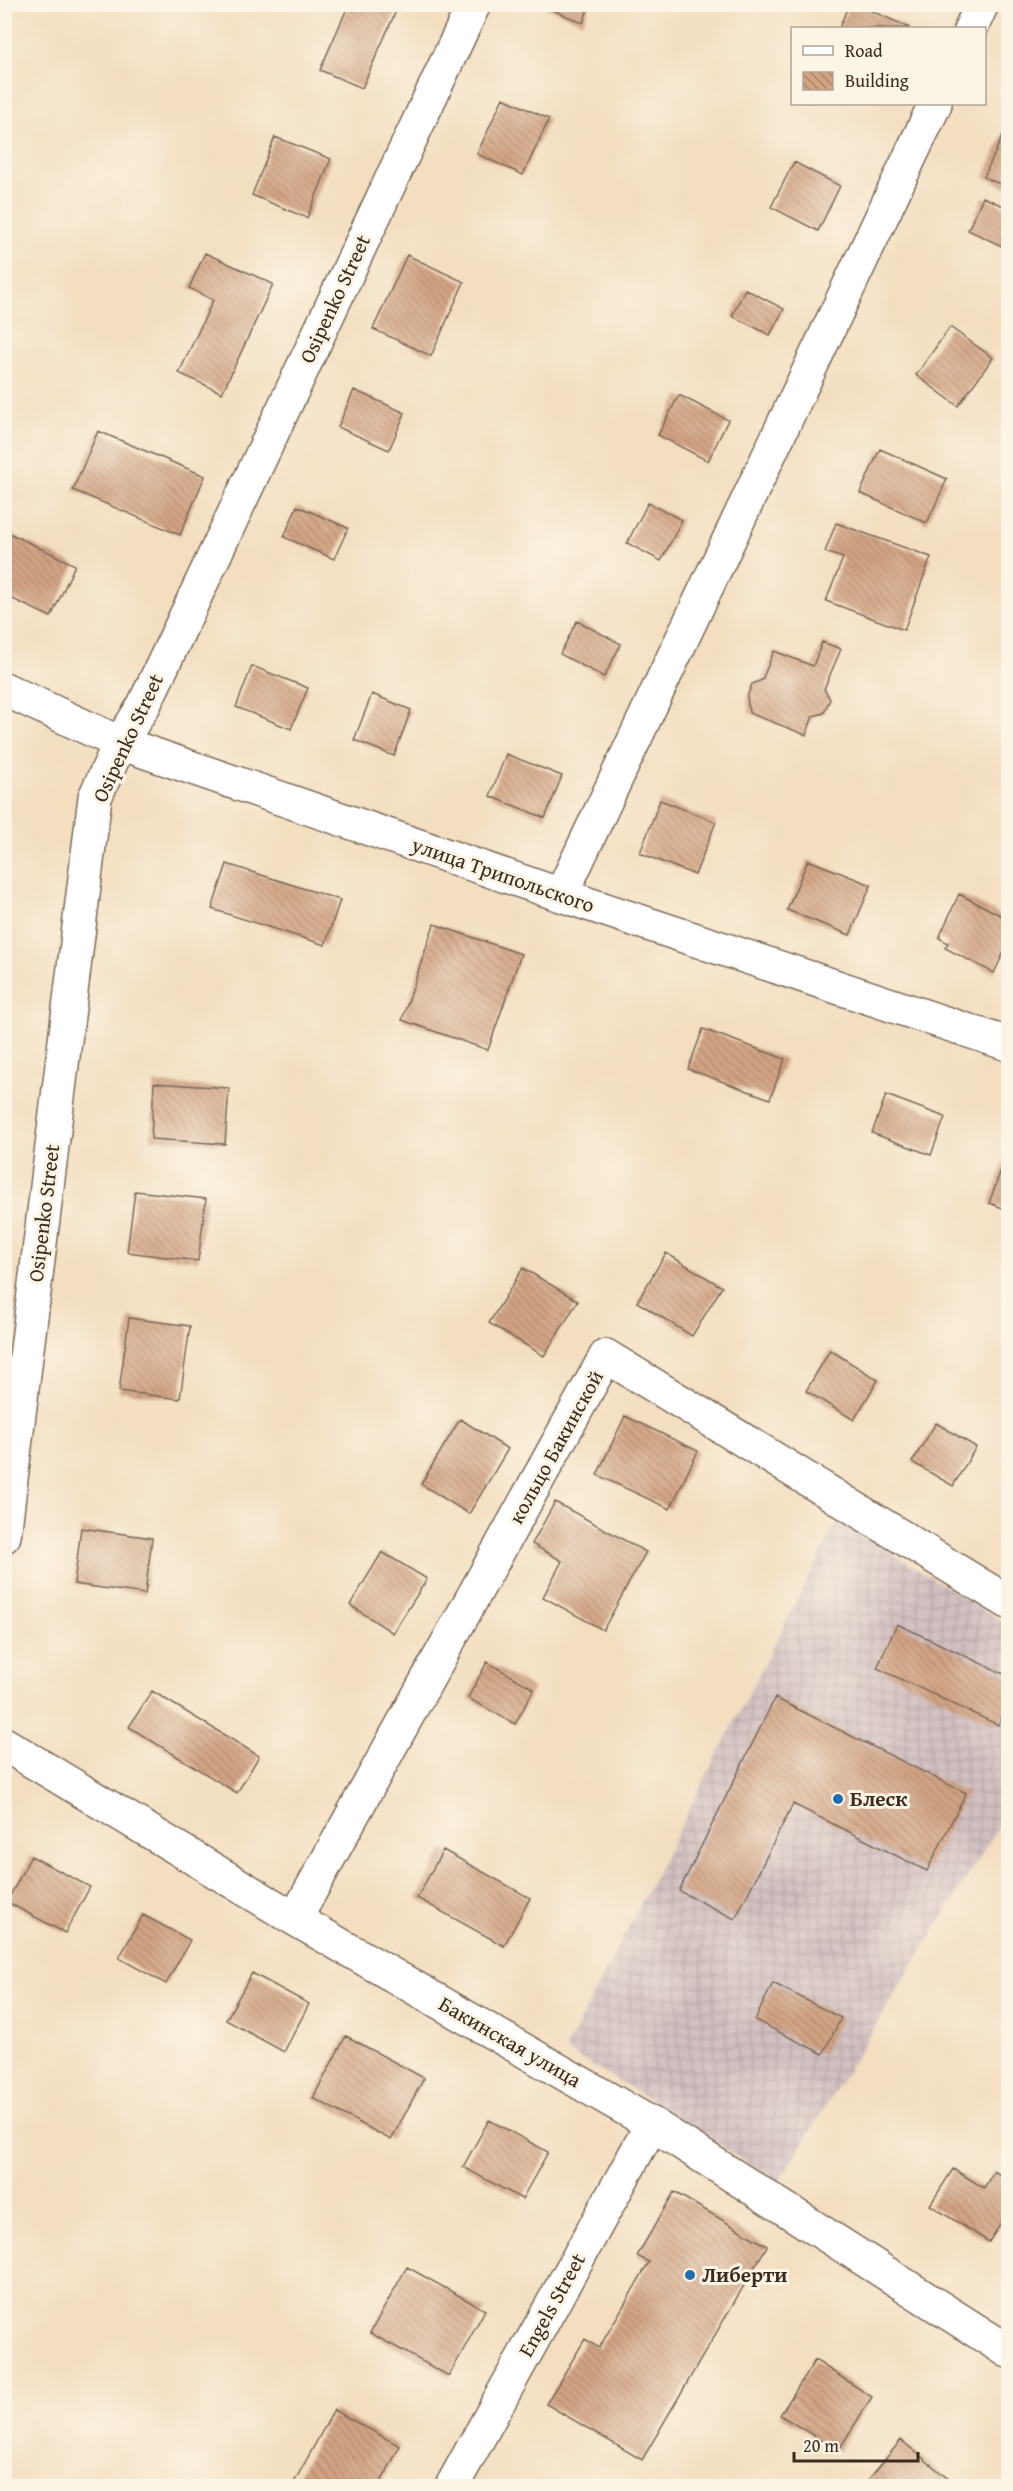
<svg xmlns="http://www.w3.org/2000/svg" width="1013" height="2491" font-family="'Gentium Book Plus',serif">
	<defs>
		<pattern id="industrial-grid" width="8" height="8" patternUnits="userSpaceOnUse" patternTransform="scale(1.5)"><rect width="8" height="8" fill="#d2bfc0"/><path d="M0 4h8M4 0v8" fill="none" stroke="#b5a4a5"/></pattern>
		<pattern id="building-back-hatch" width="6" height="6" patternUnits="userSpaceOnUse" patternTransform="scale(1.5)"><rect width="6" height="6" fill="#d3a484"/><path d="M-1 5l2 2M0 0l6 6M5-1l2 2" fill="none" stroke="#ac866b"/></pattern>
	</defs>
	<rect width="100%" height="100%" fill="#fcf5e5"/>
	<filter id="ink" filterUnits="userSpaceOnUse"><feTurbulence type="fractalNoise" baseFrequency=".0167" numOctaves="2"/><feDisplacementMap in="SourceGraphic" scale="12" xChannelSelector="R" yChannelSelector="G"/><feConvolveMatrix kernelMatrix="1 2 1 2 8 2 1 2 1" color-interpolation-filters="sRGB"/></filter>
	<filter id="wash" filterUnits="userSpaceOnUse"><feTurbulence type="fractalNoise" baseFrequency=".008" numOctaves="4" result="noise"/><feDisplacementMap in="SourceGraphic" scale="24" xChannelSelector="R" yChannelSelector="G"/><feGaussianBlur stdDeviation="1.35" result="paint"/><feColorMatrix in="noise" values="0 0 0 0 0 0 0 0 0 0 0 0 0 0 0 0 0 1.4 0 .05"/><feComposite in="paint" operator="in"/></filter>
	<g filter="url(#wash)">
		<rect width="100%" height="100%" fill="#f3dec0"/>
		<path fill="url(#industrial-grid)" d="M838,1521L1008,1624V1811L778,2183L639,2093L565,2050Z"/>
		<g id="blocks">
			<path fill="url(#building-back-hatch)" d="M349,4H399L362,88L320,70Z
				M538,4H590L583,23Z
				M849,4H856L910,28H839Z
				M503,98L549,119L523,175L477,154Z
				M1008,124V188L984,177Z
				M275,137L331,159L307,218L252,195Z
				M794,162L840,186L818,231L771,207Z
				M983,197L1008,208V249L968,230Z
				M205,253L273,284L222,393L179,373L213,300L189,288Z
				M407,255L464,282L431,356L373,329Z
				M745,289L784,309L770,335L732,316Z
				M950,327L993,358L958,406L916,375Z
				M354,390L405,413L389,450L338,427Z
				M679,395L728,420L708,461L658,435Z
				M98,431L205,476L180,535L73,490Z
				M880,449L947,479L927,523L860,493Z
				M648,503L682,520L661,561L627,543Z
				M297,506L348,528L334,559L284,537Z
				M836,523L931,557L904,630L826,601L843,558L825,552Z
				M5,531L75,565L51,617L4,595Z
				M577,621L621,644L604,677L560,654Z
				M822,642L841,649L824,689L830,699L824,713L813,716L806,735L749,713L747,697L752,684L762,680L774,651L813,666Z
				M252,666L308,688L291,729L236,707Z
				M372,694L411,710L394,756L354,740Z
				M506,754L562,776L545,818L490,796Z
				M660,800L716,822L695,875L640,853Z
				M808,860L871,885L850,935L787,910Z
				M227,864L340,900L325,945L212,909Z
				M959,894L1008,919V943L994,973L945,948L948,943L939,938Z
				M434,924L521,954L488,1050L402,1020Z
				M703,1029L785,1059L770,1099L688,1069Z
				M154,1083L229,1088L225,1144L151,1139Z
				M886,1095L945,1117L931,1155L872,1133Z
				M1008,1151V1210L989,1203Z
				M135,1191L206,1199L198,1261L127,1252Z
				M666,1253L722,1287L692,1336L637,1302Z
				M523,1268L578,1301L544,1356L489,1323Z
				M129,1318L190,1326L180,1399L119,1391Z
				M830,1350L878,1380L854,1420L806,1391Z
				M625,1416L698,1451L670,1509L597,1475Z
				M460,1419L508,1449L469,1514L421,1484Z
				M936,1423L976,1447L953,1486L912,1462Z
				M555,1502L646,1552L603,1630L543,1597L562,1561L532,1544Z
				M81,1528L152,1538L145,1594L74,1584Z
				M382,1552L427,1579L393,1633L350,1605Z
				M897,1624L1008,1676V1703L998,1725L877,1668Z
				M487,1662L534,1689L515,1724L468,1698Z
				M152,1691L259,1756L237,1793L129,1727Z
				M775,1698L966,1793L927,1871L793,1804L735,1919L679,1891Z
				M443,1850L530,1898L504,1946L417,1898Z
				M31,1856L90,1887L65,1933L7,1902Z
				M143,1915L190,1940L166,1984L119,1958Z
				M252,1973L309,2004L284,2052L226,2020Z
				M773,1983L841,2018L823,2054L755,2020Z
				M346,2036L424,2078L391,2140L313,2098Z
				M489,2120L548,2152L522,2199L463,2167Z
				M953,2169L984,2188L994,2171L1008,2180V2212L989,2242L930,2205Z
				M674,2192L767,2246L642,2460L546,2404L585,2339L599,2348L649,2262L637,2256Z
				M407,2267L485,2310L449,2376L370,2333Z
				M815,2360L872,2397L838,2451L780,2415Z
				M334,2410L400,2446L379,2486H292Z
				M901,2440L957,2486H866L864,2485Z"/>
		</g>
	</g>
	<g filter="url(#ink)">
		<use href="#blocks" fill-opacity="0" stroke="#7b6957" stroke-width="1.5"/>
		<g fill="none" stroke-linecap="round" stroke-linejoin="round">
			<g stroke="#7b6957" stroke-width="36">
				<path id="minor" d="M971,28L982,4
					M4,689L120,743L561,895L1008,1044
					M561,895L935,104
					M4,1536L95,797L120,743L144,705L474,4
					M4,1744L295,1919L652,2124L1008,2351
					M295,1919L606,1356L1008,1602
					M452,2486L652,2124"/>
			</g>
			<use href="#minor" stroke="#fff" stroke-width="33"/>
		</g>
	</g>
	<g fill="#1f6fb2" stroke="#fcf5e5" stroke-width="2">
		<circle cx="838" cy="1799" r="6"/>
		<circle cx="690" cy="2275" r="6"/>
	</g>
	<g text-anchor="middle" stroke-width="6" stroke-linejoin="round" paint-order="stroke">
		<g font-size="21" fill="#3b2a1e" stroke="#fcf5e5">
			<text transform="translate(335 299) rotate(-65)" y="7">Osipenko Street</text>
			<text transform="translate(128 738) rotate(-65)" y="7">Osipenko Street</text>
			<text transform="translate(503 875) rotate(19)" y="7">улица Трипольского</text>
			<text transform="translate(44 1213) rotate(-83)" y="7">Osipenko Street</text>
			<text transform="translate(556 1447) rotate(-61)" y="7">кольцо Бакинской</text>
			<text transform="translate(510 2042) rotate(30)" y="7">Бакинская улица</text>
			<text transform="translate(552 2305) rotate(-61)" y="7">Engels Street</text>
		</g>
		<g font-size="21" font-weight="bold" fill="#3b2a1e" stroke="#fcf5e5" text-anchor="start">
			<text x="850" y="1806">Блеск</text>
			<text x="702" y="2282">Либерти</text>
		</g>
	</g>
	<rect width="1013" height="2491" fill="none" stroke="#fcf5e5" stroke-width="24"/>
	<rect x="791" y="27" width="195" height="78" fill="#fcf5e5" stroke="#afa495" stroke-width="1.5"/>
	<rect x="803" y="46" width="30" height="9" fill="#ffffff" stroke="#afa495" stroke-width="1.5"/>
	<text x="845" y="57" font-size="18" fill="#3b2a1e">Road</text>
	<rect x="803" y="72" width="30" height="18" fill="url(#building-back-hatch)" stroke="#afa495" stroke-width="1.5"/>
	<text x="845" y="87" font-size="18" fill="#3b2a1e">Building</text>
	<path d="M794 2452v9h124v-9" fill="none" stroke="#3b2a1e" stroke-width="3"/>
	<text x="803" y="2452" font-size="18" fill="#3b2a1e" stroke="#fcf5e5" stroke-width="4.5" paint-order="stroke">20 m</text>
</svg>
